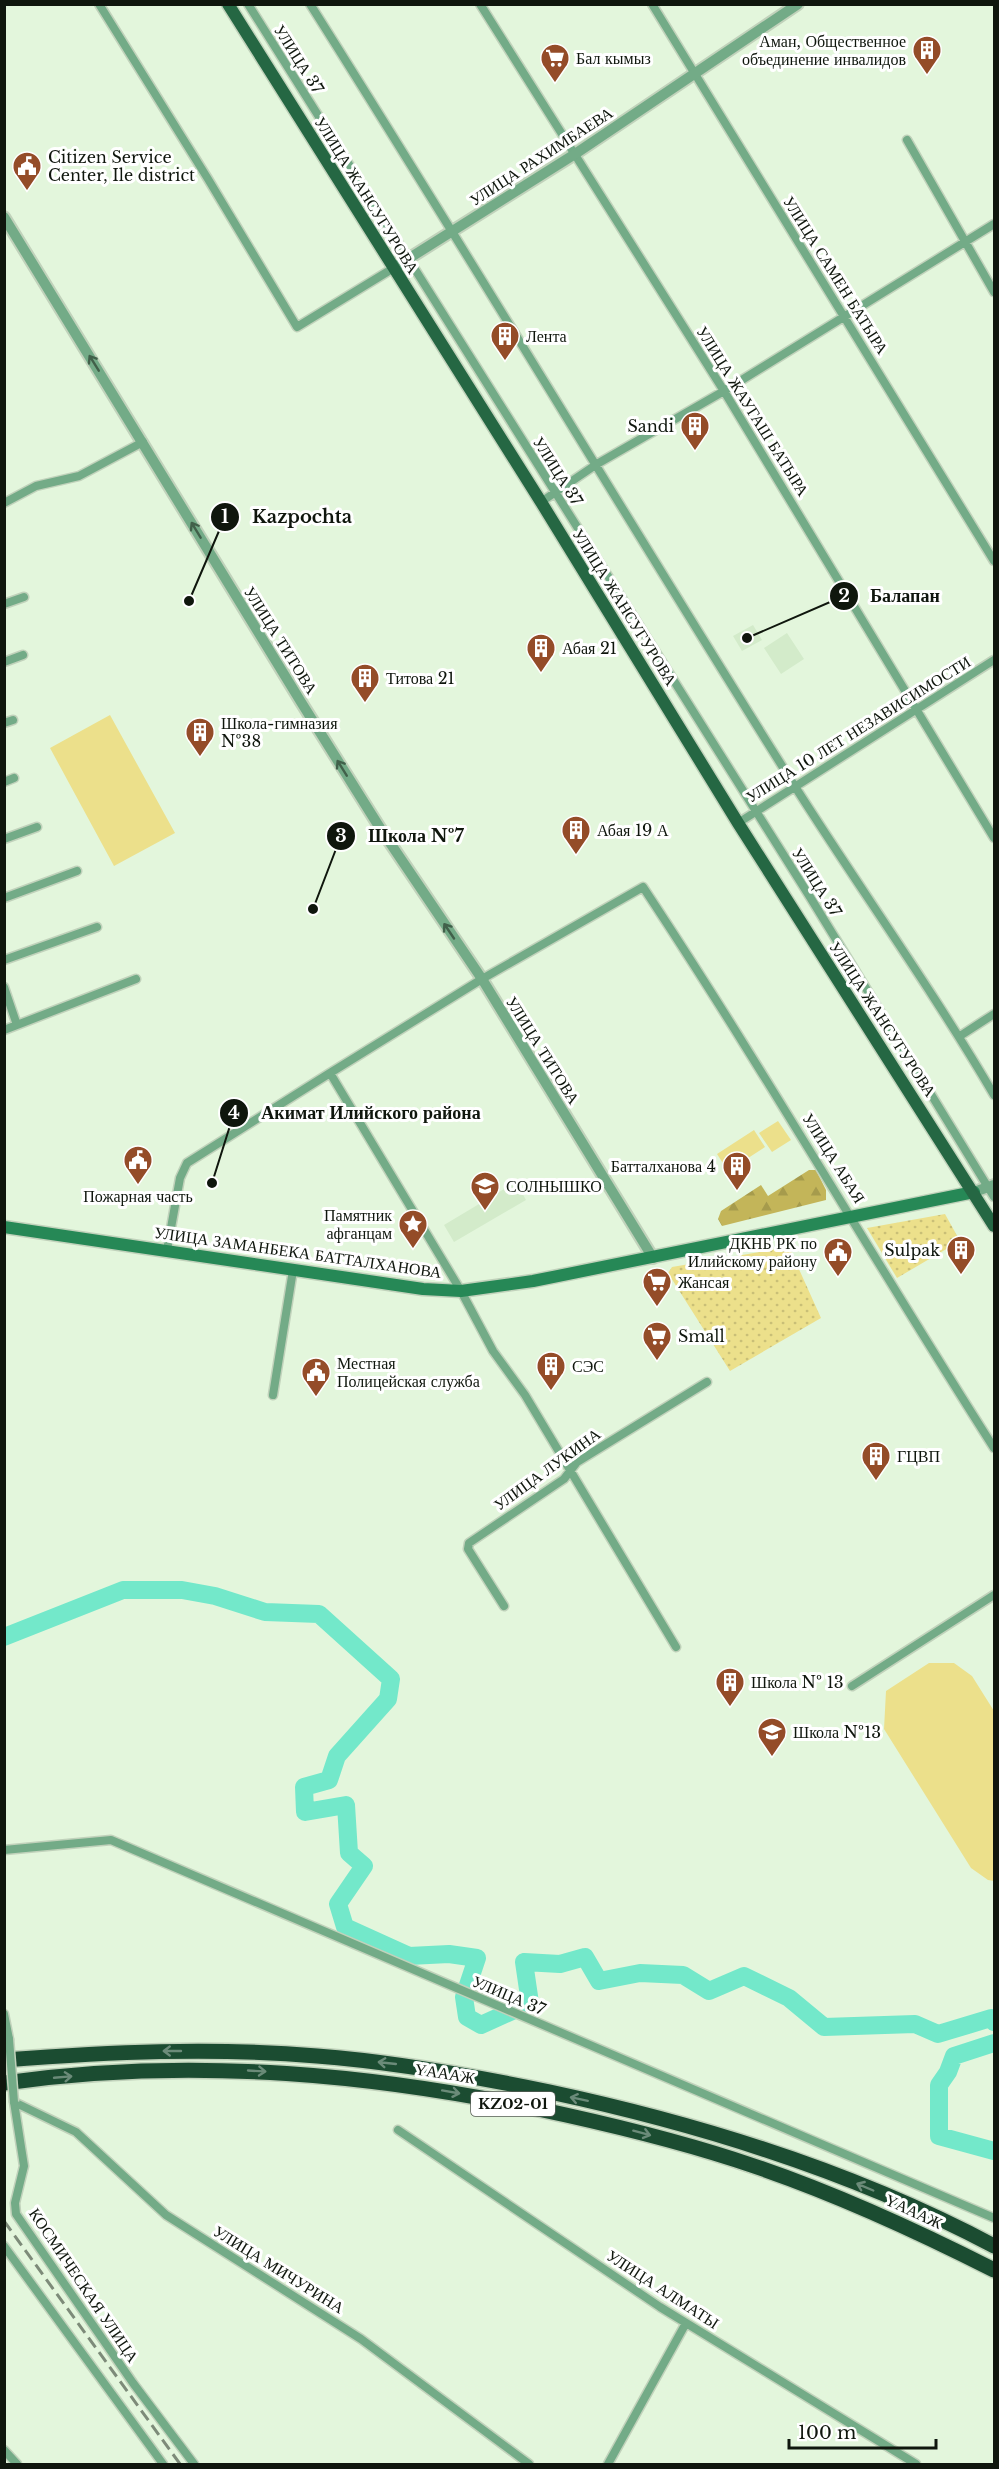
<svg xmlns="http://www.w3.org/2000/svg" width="999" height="2469" font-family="'Libre Baskerville',serif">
	<defs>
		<pattern id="forest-firs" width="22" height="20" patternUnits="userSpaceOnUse" patternTransform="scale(1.5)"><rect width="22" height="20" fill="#c3b559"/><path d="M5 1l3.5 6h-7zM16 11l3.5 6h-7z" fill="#a69b4c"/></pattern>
		<pattern id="park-dots" width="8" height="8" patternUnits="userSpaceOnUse" patternTransform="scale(1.5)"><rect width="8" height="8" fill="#ece08b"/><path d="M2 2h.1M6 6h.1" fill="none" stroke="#c9bf77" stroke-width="1.8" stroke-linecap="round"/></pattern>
	</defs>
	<rect width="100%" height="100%" fill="#e3f6dc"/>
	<path fill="#d3ebca" d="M753,625L762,640L742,651L733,636Z
		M787,633L804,659L781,674L764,648Z
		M516,1182L526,1200L454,1242L444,1225Z"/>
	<path fill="url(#forest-firs)" d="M809,1170H816L826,1190V1200L722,1226L718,1219L721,1211L761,1185L768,1196Z"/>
	<path fill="url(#park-dots)" d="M945,1214L960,1241L897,1278L867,1228Z
		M789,1247L821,1318L730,1371L668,1273L672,1267Z"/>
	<path fill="#ece08b" d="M110,715L175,833L114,866L50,748Z
		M778,1121L791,1140L772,1152L759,1133Z
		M754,1130L765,1147L728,1171L717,1154Z
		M929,1663H954L972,1676L994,1711V1881L988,1880L971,1868L884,1729L886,1691Z"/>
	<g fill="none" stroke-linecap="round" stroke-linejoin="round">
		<path stroke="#73e8ca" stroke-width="18" d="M4,1637L123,1590H182L215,1596L265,1612L319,1614L391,1679L388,1699L337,1756L329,1780L304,1787L305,1812L346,1805L349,1853L364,1866L338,1904L345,1927L409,1956L449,1954L477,1958L464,1997L467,2017L481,2025L530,2003L524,1962L560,1964L585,1957L599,1981L640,1973L683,1975L709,1991L744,1976L789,1998L824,2027L915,2024L938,2034L991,2018L994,2022
			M994,2043L954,2056L948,2072L939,2085V2136L994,2151"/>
		<g stroke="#c1d2bb" stroke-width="11">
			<path id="minor" d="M99,4L208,179L297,327L392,269
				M248,4L810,897L994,1197
				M310,4C474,263 631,526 794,785C860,889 932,989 994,1095
				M480,4L724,391L994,838
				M652,4L994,561
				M907,140L994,292
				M541,502L597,464L724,391L994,224
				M4,503L36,486L79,476L143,442
				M4,604L24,597
				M4,662L23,655
				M4,723L13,720
				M4,782L14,778
				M738,823L994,660
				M4,839L37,827
				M4,898L77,871
				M4,960L97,927
				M4,987L17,1025
				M4,1030L136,979
				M960,1036L994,1014
				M167,1250L180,1178L187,1163L330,1073
				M273,1395L293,1270
				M504,1606L468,1549L469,1543L564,1479L577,1462L707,1382
				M676,1647L525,1395L493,1351L461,1291L330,1073L482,979L643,887C765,1071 875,1262 994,1448
				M852,1686L994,1595
				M4,1850L111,1840L994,2218
				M4,2014L9,2039
				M14,2102L76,2132L166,2215L361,2339L529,2464
				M14,2102L24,2166L15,2203L16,2214L133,2383L194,2464
				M398,2130L660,2307L916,2464
				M4,2246L163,2464
				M4,2450L17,2464
				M608,2464L686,2323"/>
		</g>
		<g stroke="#c1d2bb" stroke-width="14">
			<path id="tertiary" d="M4,217L301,702L380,828L482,979L653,1258
				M392,269L575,154L798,4
				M974,1192L994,1185"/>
		</g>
		<g stroke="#c1d2bb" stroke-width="15">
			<path id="secondary" d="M4,1227L423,1289L461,1291L533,1281L974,1192"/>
		</g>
		<g stroke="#c1d2bb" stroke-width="15">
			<path id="primary" d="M228,4L541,502L738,823L994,1226"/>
		</g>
		<g stroke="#c1d2bb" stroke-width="18">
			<path id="motorway" d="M4,2060C109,2052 212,2047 317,2056C396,2062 473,2076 550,2092C704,2125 855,2172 994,2246
				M4,2083C193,2056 381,2074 566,2115C629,2129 693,2145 754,2166C837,2194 917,2231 994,2270"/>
		</g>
		<use href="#minor" stroke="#73ab87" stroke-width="8"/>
		<use href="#tertiary" stroke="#73ab87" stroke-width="10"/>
		<use href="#secondary" stroke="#268856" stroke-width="12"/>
		<use href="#primary" stroke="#256743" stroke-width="12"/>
		<use href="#motorway" stroke="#1b4c31" stroke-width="15"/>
		<path stroke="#7d8b79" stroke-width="3" stroke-dasharray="12 6" stroke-linecap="butt" d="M4,2221L180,2464"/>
		<g stroke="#c1d2bb" stroke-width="11" stroke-linecap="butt">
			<path id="minor-bridge" d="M9,2039L14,2102"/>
		</g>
		<use href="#minor-bridge" stroke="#73ab87" stroke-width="8"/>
	</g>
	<defs><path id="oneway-shaft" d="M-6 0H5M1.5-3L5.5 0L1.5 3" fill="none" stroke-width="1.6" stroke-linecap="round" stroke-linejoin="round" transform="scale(1.5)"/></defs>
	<g stroke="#41604a">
		<use href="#oneway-shaft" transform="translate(94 363) rotate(-122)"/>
		<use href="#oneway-shaft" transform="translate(196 530) rotate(-121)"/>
		<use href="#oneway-shaft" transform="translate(342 768) rotate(-122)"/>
		<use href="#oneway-shaft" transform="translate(449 931) rotate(-124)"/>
	</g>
	<g stroke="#6b8b79">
		<use href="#oneway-shaft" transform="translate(172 2051) rotate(180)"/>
		<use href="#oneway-shaft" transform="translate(387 2063) rotate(-174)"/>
		<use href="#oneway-shaft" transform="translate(257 2071) rotate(3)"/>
		<use href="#oneway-shaft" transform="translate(63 2077) rotate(-5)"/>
		<use href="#oneway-shaft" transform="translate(451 2092) rotate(10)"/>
		<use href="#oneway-shaft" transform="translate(579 2099) rotate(-168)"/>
		<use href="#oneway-shaft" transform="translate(642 2133) rotate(15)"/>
		<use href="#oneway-shaft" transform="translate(865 2187) rotate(-157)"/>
	</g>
	<defs>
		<g id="building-pin" transform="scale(1.5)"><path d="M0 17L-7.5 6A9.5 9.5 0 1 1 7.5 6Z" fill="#944c28" stroke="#fff"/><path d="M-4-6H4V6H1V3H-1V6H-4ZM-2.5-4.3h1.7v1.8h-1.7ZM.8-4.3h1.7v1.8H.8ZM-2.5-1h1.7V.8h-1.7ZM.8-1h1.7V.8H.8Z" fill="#fff"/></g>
		<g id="supermarket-pin" transform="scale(1.5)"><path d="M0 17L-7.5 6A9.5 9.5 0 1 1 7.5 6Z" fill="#944c28" stroke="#fff"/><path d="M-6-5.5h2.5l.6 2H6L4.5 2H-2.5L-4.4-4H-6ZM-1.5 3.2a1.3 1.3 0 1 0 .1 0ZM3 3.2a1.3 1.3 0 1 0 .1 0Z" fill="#fff"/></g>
		<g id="civic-pin" transform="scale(1.5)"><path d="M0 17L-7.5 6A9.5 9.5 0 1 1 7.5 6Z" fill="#944c28" stroke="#fff"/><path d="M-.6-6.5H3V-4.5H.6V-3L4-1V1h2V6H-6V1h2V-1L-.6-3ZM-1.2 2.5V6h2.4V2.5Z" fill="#fff"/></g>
		<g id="school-pin" transform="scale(1.5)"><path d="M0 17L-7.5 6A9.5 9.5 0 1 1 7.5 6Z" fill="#944c28" stroke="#fff"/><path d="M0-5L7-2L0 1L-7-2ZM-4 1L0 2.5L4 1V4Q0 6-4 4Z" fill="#fff"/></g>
		<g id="sight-pin" transform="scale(1.5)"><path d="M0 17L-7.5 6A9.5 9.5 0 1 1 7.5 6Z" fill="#944c28" stroke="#fff"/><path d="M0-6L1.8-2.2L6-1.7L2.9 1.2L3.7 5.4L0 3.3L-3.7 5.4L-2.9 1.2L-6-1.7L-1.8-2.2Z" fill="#fff"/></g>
	</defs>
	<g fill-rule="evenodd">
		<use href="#building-pin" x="927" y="50"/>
		<use href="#supermarket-pin" x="555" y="58"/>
		<use href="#civic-pin" x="27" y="166"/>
		<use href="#building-pin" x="505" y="336"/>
		<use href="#building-pin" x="695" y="426"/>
		<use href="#building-pin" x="541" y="648"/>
		<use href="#building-pin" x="365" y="678"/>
		<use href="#building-pin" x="200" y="732"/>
		<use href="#building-pin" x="576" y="830"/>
		<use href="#civic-pin" x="138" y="1160"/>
		<use href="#building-pin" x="737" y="1166"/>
		<use href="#school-pin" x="485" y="1186"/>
		<use href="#sight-pin" x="413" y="1224"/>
		<use href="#building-pin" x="961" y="1250"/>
		<use href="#civic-pin" x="838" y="1252"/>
		<use href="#supermarket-pin" x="657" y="1282"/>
		<use href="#supermarket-pin" x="657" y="1336"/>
		<use href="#building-pin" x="551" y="1366"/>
		<use href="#civic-pin" x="316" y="1372"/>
		<use href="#building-pin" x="876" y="1456"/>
		<use href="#building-pin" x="730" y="1682"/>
		<use href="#school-pin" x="772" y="1732"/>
	</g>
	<g text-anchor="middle" stroke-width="6" stroke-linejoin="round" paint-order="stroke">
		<rect fill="#fff" stroke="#575c56" stroke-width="1.5" x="471" y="2092" width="84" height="24" rx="4.5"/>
		<g font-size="15" font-weight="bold" fill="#0f160d">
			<text x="513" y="2109">KZ02-01</text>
		</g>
		<g font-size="16" fill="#0f160d" stroke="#fff" text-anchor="start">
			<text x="906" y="47" text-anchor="end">Аман, Общественное<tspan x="906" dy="18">объединение инвалидов</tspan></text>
			<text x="576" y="64">Бал кымыз</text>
			<text x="48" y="163">Citizen Service<tspan x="48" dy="18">Center, Ile district</tspan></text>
			<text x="526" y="342">Лента</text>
			<text x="674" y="432" text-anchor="end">Sandi</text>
			<text x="562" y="654">Абая 21</text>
			<text x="386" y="684">Титова 21</text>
			<text x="221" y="729">Школа-гимназия<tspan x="221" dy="18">№38</tspan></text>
			<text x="597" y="836">Абая 19 А</text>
			<text x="716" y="1172" text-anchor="end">Батталханова 4</text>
			<text x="506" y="1192">СОЛНЫШКО</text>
			<text x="138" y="1202" text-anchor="middle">Пожарная часть</text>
			<text x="392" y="1221" text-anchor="end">Памятник<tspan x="392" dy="18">афганцам</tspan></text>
			<text x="817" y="1249" text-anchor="end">ДКНБ РК по<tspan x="817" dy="18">Илийскому району</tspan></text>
			<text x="940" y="1256" text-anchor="end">Sulpak</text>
			<text x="678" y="1288">Жансая</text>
			<text x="678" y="1342">Small</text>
			<text x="337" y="1369">Местная<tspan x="337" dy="18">Полицейская служба</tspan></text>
			<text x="572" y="1372">СЭС</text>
			<text x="897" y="1462">ГЦВП</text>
			<text x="751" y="1688">Школа № 13</text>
			<text x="793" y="1738">Школа №13</text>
		</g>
		<g font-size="16" fill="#0f160d" stroke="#fff">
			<text transform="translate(299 59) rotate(58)" y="6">УЛИЦА 37</text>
			<text transform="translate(541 156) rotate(-33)" y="6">УЛИЦА РАХИМБАЕВА</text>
			<text transform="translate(367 195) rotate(58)" y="6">УЛИЦА ЖАНСУГУРОВА</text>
			<text transform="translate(836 275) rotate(58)" y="6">УЛИЦА САМЕН БАТЫРА</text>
			<text transform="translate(753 411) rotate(58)" y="6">УЛИЦА ЖАУГАШ БАТЫРА</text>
			<text transform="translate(558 471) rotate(58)" y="6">УЛИЦА 37</text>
			<text transform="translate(625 607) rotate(58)" y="6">УЛИЦА ЖАНСУГУРОВА</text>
			<text transform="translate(281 640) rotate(58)" y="6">УЛИЦА ТИТОВА</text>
			<text transform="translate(858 729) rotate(-32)" y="6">УЛИЦА 10 ЛЕТ НЕЗАВИСИМОСТИ</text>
			<text transform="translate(817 882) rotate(58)" y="6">УЛИЦА 37</text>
			<text transform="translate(883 1019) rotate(57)" y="6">УЛИЦА ЖАНСУГУРОВА</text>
			<text transform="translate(543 1050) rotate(58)" y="6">УЛИЦА ТИТОВА</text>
			<text transform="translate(834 1158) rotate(58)" y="6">УЛИЦА АБАЯ</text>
			<text transform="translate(298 1252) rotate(8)" y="6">УЛИЦА ЗАМАНБЕКА БАТТАЛХАНОВА</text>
			<text transform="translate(547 1469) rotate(-36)" y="6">УЛИЦА ЛУКИНА</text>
			<text transform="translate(509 1995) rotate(23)" y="6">УЛИЦА 37</text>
			<text transform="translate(445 2073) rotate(9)" y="6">ҮАААЖ</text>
			<text transform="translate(914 2211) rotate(25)" y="6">ҮАААЖ</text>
			<text transform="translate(279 2269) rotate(32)" y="6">УЛИЦА МИЧУРИНА</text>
			<text transform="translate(84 2285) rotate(56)" y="6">КОСМИЧЕСКАЯ УЛИЦА</text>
			<text transform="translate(663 2289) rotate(33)" y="6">УЛИЦА АЛМАТЫ</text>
		</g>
	</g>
	<path fill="none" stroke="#0f160d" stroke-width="2" d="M189 601L225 517M747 638L844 596M313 909L341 836M212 1183L234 1113"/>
	<g fill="#0f160d" stroke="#fff" stroke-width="2">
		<circle cx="189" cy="601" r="6"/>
		<circle cx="747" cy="638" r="6"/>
		<circle cx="313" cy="909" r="6"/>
		<circle cx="212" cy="1183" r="6"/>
		<circle cx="225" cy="517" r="15"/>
		<circle cx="844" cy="596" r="15"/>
		<circle cx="341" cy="836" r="15"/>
		<circle cx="234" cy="1113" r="15"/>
	</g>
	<g font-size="18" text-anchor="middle" font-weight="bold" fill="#fff">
		<text x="225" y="523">1</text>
		<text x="844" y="602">2</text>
		<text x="341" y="842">3</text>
		<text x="234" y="1119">4</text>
	</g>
	<g font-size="18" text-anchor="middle" font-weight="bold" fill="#0f160d" stroke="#fff" stroke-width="6" stroke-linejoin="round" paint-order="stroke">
		<text x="302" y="523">Kazpochta</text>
		<text x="905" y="602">Балапан</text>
		<text x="416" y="842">Школа №7</text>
		<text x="371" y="1119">Акимат Илийского района</text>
	</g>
	<rect width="999" height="2469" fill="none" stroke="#0f160d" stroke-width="12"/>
	<path d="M789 2439v9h147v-9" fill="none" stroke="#0f160d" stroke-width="3"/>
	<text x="798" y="2439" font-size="18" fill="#0f160d" stroke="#ffffff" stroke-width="4.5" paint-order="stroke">100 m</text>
</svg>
